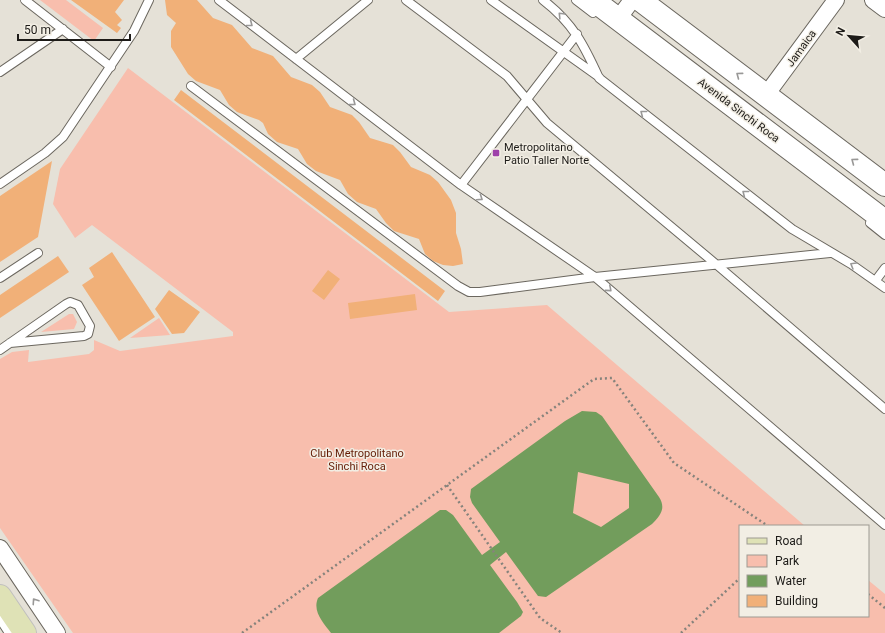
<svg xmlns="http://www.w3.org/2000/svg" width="885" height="633" font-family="Roboto,sans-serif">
	<rect width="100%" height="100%" fill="#e5e1d7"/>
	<path fill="#f8bead" d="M40,0H66L103,28L94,41Z
		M128,68L449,312L547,305L805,526H740V616H868V580L885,594V633H73L0,528V359L12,352L29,350L28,362L89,354L94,350V340L120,351L233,336V332L92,225L75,238L53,204L60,169Z
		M69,314H73L77,322L74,329L41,332Z
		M159,318L170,335L130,338Z"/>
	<path fill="#729d5c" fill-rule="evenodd" d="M582,411L596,412L602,416L659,497C666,508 661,515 652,524L546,597L538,596L506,552L490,565L517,602L523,612L521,616L499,633H331C324,623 312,612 318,598L440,510H446L453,515L482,555L500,542L472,503L470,497L471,489L565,421ZM578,472L629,484V508L601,527L573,513Z"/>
	<path fill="#f1b078" d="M71,0H124L115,12L122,20L117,25L121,28L117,33Z
		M165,0H197L213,18L232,25L252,48L273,56L291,77L312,85L320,92L330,107L352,115L359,122L370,138L393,145L400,152L411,167L430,175L438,182L451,200L456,213V233L461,249L463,264L453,266L443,265L433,261L425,254L419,239L394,231L386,223L376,209L357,202L348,194L340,180L316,171L307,164L298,149L277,142L268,134L263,123L259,120L237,112L229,105L220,90L196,81L188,74L171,47V31L176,23L167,15Z
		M181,90L445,291L438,301L174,100Z
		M52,161L38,237L0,262V196Z
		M112,252L155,317L119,341L82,285L94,277L89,268Z
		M58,256L69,272L0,318V295Z
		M328,270L340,279L324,300L312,291Z
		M169,290L200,312L184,333L172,334L155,309Z
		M415,294L417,310L350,319L348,303Z"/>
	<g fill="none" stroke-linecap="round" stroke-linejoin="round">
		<g stroke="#6b675f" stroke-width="10">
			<path id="lane" d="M25,0L111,67
				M219,0L461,185L595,277L885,525
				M406,0L507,76L547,123L717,265L885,409
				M491,0L599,77
				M543,0C573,23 584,45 599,78L792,229L851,264L885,288
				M576,0L593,13
				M296,59L368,0
				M0,72L63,29
				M191,86L458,286L469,292H480L595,277L830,253
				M0,184L45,153L63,137L134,31L149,0
				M461,185L577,34
				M870,223L885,235
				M0,278L38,253
				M876,280L885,268
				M0,350L66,304L70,302L78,305L90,326L88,334L84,336L10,343
				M0,619L9,633"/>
		</g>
		<g stroke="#6b675f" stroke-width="18">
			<path id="street" d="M873,0L885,9
				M618,19L632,0
				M766,95L836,0
				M0,548L57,633"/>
		</g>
		<g stroke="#6b675f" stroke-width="24">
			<path id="secondary" d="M593,0L885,221
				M640,0L885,185"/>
		</g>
		<g stroke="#c0bfbe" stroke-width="24">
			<path id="primary" d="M0,596L25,633"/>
		</g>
		<path stroke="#86837c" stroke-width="2.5" stroke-dasharray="2 3" stroke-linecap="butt" d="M447,485L540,618L562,633
			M868,594L885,608
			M242,633L594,379L612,378L674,463L768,526
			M681,633L740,578"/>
		<use href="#lane" stroke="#fff" stroke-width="8"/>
		<use href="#street" stroke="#fff" stroke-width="16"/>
		<use href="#secondary" stroke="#fff" stroke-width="22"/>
		<use href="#primary" stroke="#dfe2b6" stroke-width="22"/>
	</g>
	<defs><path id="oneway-chevron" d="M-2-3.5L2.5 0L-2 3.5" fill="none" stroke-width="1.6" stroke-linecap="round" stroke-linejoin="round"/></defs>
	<g stroke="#999897">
		<use href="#oneway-chevron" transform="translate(561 15) rotate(-134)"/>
		<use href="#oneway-chevron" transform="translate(250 24) rotate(38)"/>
		<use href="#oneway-chevron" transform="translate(739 75) rotate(-143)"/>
		<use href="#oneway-chevron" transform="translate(353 103) rotate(37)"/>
		<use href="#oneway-chevron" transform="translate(643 113) rotate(-142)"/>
		<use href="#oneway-chevron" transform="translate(854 161) rotate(-143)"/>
		<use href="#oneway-chevron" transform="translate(745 193) rotate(-142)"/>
		<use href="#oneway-chevron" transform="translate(480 198) rotate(34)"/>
		<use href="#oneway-chevron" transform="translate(853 265) rotate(-149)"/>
		<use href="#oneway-chevron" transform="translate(609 289) rotate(41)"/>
		<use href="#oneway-chevron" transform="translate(35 601) rotate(-124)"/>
	</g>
	<rect fill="#9e41aa" stroke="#f2eee4" stroke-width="1.5" x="492" y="149" width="8" height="8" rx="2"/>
	<g text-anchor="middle" stroke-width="3" stroke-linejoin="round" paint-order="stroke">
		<g font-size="11" fill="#1d1b18" stroke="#f2eee4">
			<text transform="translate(801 48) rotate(-54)" y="4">Jamaica</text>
			<text transform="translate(739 110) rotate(37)" y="4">Avenida Sinchi Roca</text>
		</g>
		<g font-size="11" fill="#1d1b18" stroke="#f2eee4" text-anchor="start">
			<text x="504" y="151">Metropolitano<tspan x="504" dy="13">Patio Taller Norte</tspan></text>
		</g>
		<g font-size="11" fill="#641d06" stroke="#f2eee4">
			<text x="357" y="457">Club Metropolitano<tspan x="357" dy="13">Sinchi Roca</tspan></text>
		</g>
	</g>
	<rect x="739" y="525" width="130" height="92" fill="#f2eee4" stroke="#9d9a92"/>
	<rect x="747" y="538" width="20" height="6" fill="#dfe2b6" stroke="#9d9a92"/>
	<text x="775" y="545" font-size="12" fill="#1d1b18">Road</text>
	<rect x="747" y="555" width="20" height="12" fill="#f8bead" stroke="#9d9a92"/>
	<text x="775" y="565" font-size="12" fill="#1d1b18">Park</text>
	<rect x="747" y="575" width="20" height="12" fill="#729d5c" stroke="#9d9a92"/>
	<text x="775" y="585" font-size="12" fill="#1d1b18">Water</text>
	<rect x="747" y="595" width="20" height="12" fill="#f1b078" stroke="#9d9a92"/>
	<text x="775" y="605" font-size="12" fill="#1d1b18">Building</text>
	<g transform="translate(849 36) rotate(297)" stroke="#f2eee4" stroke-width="3" paint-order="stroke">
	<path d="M0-3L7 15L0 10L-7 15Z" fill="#1d1b18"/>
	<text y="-6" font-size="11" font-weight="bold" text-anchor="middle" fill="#1d1b18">N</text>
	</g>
	<path d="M18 34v6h112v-6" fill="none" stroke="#1d1b18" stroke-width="2"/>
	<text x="24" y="34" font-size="12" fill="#1d1b18" stroke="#f2eee4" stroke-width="3" paint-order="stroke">50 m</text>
</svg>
